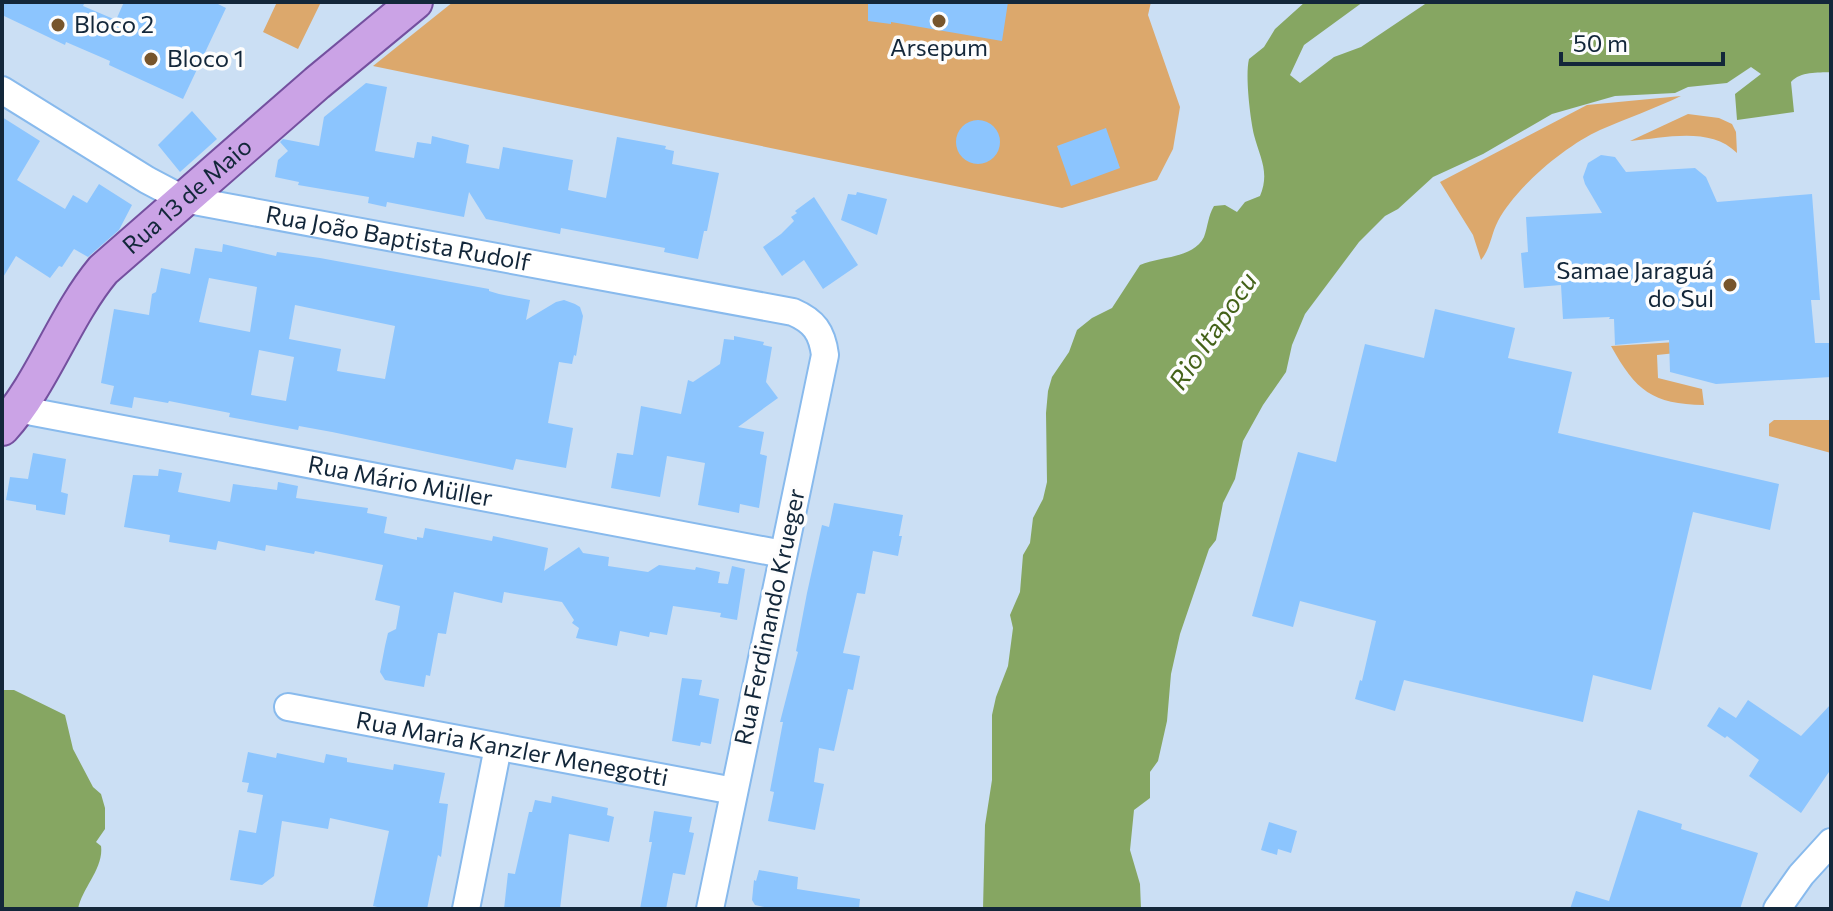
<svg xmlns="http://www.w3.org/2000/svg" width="1833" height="911" font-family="Commissioner,sans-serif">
	<rect width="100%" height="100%" fill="#cbdff4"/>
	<path fill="#dca86c" d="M277,2H321L298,49L263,32Z
		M453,2H1151L1148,15L1180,107L1173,149L1157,180L1062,208L373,66Z
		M1681,96C1654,109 1627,118 1600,130C1565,146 1516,187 1498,221C1491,234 1491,248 1481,260L1473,235L1440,182L1587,105Z
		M1688,114L1719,118L1732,124L1736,132L1737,153C1710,126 1665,138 1630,141Z
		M1693,341L1695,351L1657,355L1658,378L1702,389L1704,405C1652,404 1636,391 1611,346Z
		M1774,420H1831V453L1769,436V424Z"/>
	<path fill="#86a662" d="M1305,2H1363L1304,45L1290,75L1300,83L1334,57L1361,47L1428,2H1831V72C1817,73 1801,71 1791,82L1794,112L1737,120L1735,94L1761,74L1751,67L1727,83L1688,87L1675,93L1615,96L1552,114L1483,154L1433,177L1398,209L1385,216L1359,242L1305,314L1292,345L1286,372L1263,405L1243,441L1235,479L1223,503L1216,540L1209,549L1180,634L1171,674L1167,721L1158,761L1150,772V798L1134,810L1130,850L1140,884L1141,909H983L985,825L992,780V715L996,697L1008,666L1013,628L1010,615L1020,592L1023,555L1030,543L1033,518L1043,499L1047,482L1046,413L1048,391L1052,377L1069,352L1077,330L1092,318L1112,308L1140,265C1160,256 1193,259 1204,237C1208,226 1208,216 1214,206L1225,205L1237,212L1245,202L1260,196C1270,172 1260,158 1254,135C1250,117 1245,75 1249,59L1264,47L1275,29Z
		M2,690H14L65,715L73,749L93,787L101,794L105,808V829L96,842L101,846C104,868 82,888 78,909H2Z"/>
	<path fill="#8cc5fe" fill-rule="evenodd" d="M2,2H85L83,6L116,20L124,2H214L226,8L183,99L109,65L110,61L66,42L65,45L2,15Z
		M868,2H1008L1002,41L891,22V24L868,21Z
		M366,83L387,87L375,151L414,158L417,142L431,144L432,136L469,145L466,163L499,169L503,147L573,160L568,190L606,198L617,137L666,146L665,149L674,151L672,164L719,173L707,231H704L698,259L664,252L665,248L561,228L560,234L486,219L469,192L464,217L387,202L386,207L368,203L369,197L298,185L299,182L275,177L278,160L288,151L280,142L283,139L319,146L324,117Z
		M192,111L217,139L180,172L158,145Z
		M2,117L40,141L17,180L65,209L73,195L87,203L99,184L132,205L119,230L88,257L74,249L62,267L59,266L50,278L16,256L2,279Z
		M956 142a22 22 0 1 1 44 0a22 22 0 1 1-44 0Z
		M1106,128L1120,168L1071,186L1057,146Z
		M1601,155L1615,157L1626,172L1695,168L1706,177L1717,202L1812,194L1820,300H1811L1815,343H1831V377L1716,384L1670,372L1669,340L1615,345L1614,319H1609L1610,317L1563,319L1561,285L1524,288L1521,253L1528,252L1526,217L1602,213L1585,184L1583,177L1588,163Z
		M857,192L887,199L877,235L841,220L848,194L856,195Z
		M814,197L858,265L823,289L804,260L782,276L763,247L781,234L794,221L791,217L797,213L795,211Z
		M223,244L276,256L277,252L320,258L489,289V291L499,294L530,300L526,320L556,302L564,300L575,304L580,307L583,316L576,356L574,355L572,364L559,362L548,423L573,428L566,468L516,459L513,470L332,432L299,426L298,430L229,417L230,413L169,401L168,403L134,397L132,408L110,404L114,386L101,383L114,309L149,315L152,294L156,292L161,268L190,274L195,248L222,252ZM209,278L257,287L250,332L199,322ZM295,305L395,326L385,379L337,371L341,349L289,339ZM259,350L294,357L286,401L251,395Z
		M1435,309L1515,328L1508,358L1572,372L1558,433L1779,484L1770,530L1693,512L1651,690L1593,675L1583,722L1404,680L1395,711L1355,699L1360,680L1362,681L1376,621L1300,601L1293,627L1252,616L1298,452L1336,462L1365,344L1424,358Z
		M734,336L764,342L763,345L772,347L766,382L778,398L738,427L764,432L760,454L767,456L759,508L740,504L739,513L698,505L705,463L667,456L660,497L611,488L617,453L633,455L641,406L681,414L688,380L693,382L720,364L724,339L734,340Z
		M33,453L66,459L61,492L68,494L65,515L36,510V505L6,500L10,477L28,479Z
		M159,469L182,473L178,492L230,502L233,484L277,490L278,482L298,486L296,498L368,508L367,513L387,517L384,533L417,540V537L423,538L425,528L492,541L493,536L548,548L544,571L579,547L583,553L609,557L608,566L648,572L659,565L695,570L696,567L720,572L718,583L728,584L732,566L745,569L737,620L720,617L721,613L673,606L667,635L650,632L649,637L620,631L617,646L576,638L579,628L572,623L574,620L562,602L504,592L502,603L454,592L446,634L438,633L430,676L426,675L424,687L385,680L380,672L385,646L388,633L396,629L400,606L375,600L383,565L315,551L314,554L266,545L265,551L218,541L216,550L169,542L170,535L124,527L133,475L158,476Z
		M834,503L903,515L899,536H902L898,556L873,551L865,594L857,593L843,653L860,656L853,690L848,689L834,751L819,748L814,782L824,784L815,830L768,821L774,792L770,791L783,722H780L798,652L796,651L807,593L822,525L829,527Z
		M682,678L702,680L699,695L719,699L711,744L701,742L700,746L672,741Z
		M1748,700L1801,736L1831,704V769L1801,813L1749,776L1759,760L1727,736L1725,738L1707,726L1719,707L1736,718Z
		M248,752L276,758L277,753L324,763L326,754L347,758V762L393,770L394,764L445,773L439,803L448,804L441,857L438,855L427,909H386L373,906L389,831L330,818L328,829L282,821L274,876L262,885L230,880L239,830L256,833L263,795L247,792L249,783L242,782Z
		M552,796L608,808L607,815L614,817L609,842L569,834L560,909H504L508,873L515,874L529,812H532L535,800L551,803Z
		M1638,810L1682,824L1681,829L1758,853L1740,909H1570L1576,891L1609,901Z
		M654,811L692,817L689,832L694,833L685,875L673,873L666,909H640L652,842H649Z
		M1269,822L1297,831L1291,853L1278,849L1277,855L1261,850Z
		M759,870L798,877L797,889L860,899L859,909H774L755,905L752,900L754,880L756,881Z"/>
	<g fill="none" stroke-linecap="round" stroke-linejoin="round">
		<g stroke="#88baed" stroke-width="30">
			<g id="minor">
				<path id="s1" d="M2,90L147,180L183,199L793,312C814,321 822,332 825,355L710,909"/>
				<path id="s2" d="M17,409L783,554"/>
				<path id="s3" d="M288,707L734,791"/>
				<path d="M466,909L498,747"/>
				<path d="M1777,909L1801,875L1831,842"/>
			</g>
		</g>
		<g stroke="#74509f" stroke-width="38">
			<g id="major">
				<path id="s4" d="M2,428C43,383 64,317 103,270L317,83L415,2"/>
			</g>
		</g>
		<use href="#minor" stroke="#fff" stroke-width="26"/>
		<use href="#major" stroke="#cba3e6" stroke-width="34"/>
	</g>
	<g fill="#77552c" stroke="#fdfdfd" stroke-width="3">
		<circle cx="939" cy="21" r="8"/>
		<circle cx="58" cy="25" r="8"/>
		<circle cx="151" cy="59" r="8"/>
		<circle cx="1730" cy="285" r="8"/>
	</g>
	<g text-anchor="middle" stroke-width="7" stroke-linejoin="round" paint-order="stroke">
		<g font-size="24" fill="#13273a" stroke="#fdfdfd" text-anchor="start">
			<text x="74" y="33">Bloco 2</text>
			<text x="939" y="56" text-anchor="middle">Arsepum</text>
			<text x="167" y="67">Bloco 1</text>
			<text x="1714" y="279" text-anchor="end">Samae Jaraguá<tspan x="1714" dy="28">do Sul</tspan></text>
		</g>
		<g font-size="24" fill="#13273a" stroke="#fdfdfd">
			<text dy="8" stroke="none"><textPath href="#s4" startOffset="300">Rua 13 de Maio</textPath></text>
			<text dy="8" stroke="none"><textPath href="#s1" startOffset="430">Rua João Baptista Rudolf</textPath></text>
			<text dy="8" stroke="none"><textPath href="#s2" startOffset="390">Rua Mário Müller</textPath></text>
			<text transform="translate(770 617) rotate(-78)" y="8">Rua Ferdinando Krueger</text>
			<text dy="8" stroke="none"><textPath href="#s3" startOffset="228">Rua Maria Kanzler Menegotti</textPath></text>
		</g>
		<g font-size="26" font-style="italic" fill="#436118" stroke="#fdfdfd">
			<text transform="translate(1213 331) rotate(-56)" y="9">Rio Itapocu</text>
		</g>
	</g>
	<rect width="1833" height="911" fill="none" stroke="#13273a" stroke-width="8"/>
	<path d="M1561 52v12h162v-12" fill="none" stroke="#13273a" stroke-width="4"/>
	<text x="1573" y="52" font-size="24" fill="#13273a" stroke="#fdfdfd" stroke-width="6" paint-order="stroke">50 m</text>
</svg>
